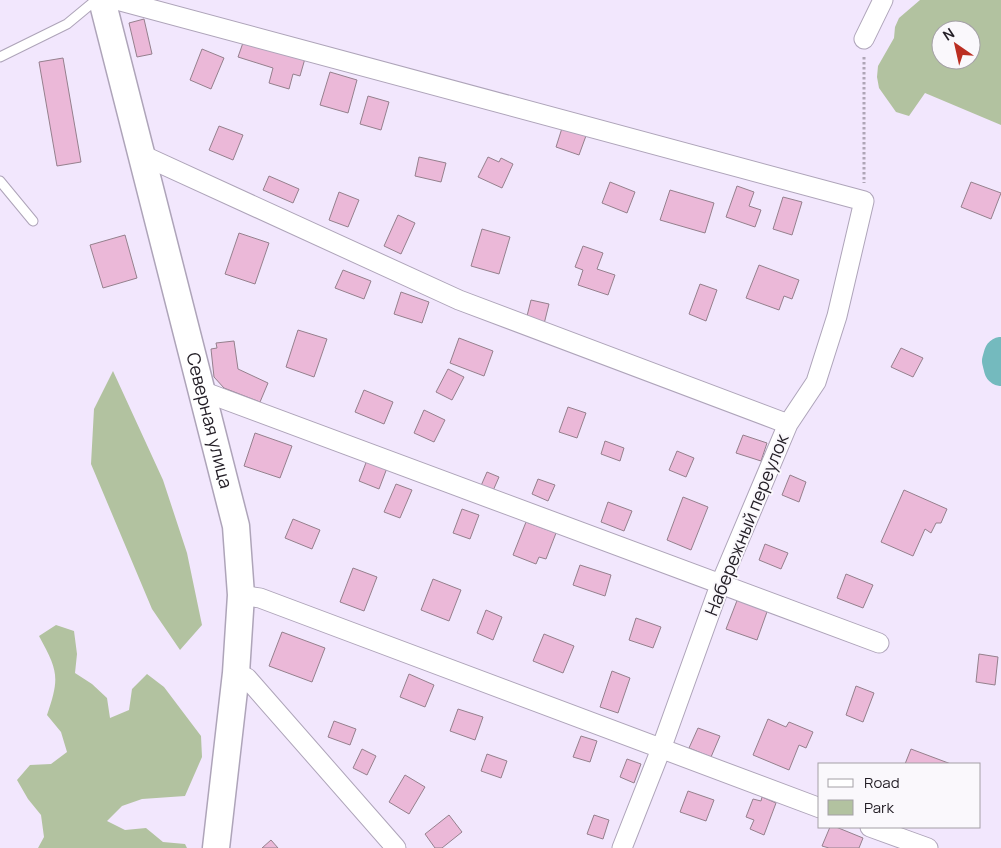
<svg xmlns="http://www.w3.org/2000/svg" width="1001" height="848" font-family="Manrope,sans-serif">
	<rect width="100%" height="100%" fill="#f2e7fd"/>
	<path fill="#b2c2a0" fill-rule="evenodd" d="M920,0H1001V125L925,93L909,116L896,112L879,88L877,77L878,66L894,38L895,27L899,18ZM941,30H971V60H941Z
		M113,371L163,480L187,553L202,625L180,650L152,609L91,464L94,409Z
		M56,625L74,631L77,654L75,673L92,684L107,698L110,718L129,710L132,689L147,674L164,687L201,736L202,757L185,796L142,799L122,806L107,821L125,830L146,828L163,842L185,844L187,848H38L44,837L41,815L28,799L17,780L30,765L51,764L67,752L61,732L47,715C60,677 58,671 39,636Z"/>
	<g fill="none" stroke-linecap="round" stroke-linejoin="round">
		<path stroke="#74babe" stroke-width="34" d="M1001,354L999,361L1001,369"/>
	</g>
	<path fill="#ebb8d8" stroke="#95808d" d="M144,19L152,54L137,57L129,23Z
		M245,37L306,55L300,76L293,74L289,89L269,83L273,68L238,57Z
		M202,49L224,58L211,89L190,80Z
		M63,58L81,162L57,166L39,62Z
		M330,72L357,80L348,113L320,105Z
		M368,96L389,102L381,130L360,124Z
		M563,125L587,133L579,155L556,147Z
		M219,126L243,135L233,160L209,150Z
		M419,157L446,163L441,182L415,176Z
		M488,157L499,162L501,158L513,164L502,188L478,177Z
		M269,176L299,189L293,203L263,190Z
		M610,182L635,192L627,213L602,203Z
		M971,182L1001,193L991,219L961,207Z
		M737,186L754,192L749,206L761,210L755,227L726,217Z
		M670,190L714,203L705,233L660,220Z
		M339,192L359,200L348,227L329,220Z
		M783,197L802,202L792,235L773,229Z
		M398,215L415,223L401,254L384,246Z
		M482,229L510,237L499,274L471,266Z
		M239,233L269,243L255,284L225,274Z
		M125,235L137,278L103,288L90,245Z
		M583,246L603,253L597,269L615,275L608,295L578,285L583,270L575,267Z
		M759,265L799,280L792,299L784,296L779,310L746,298Z
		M343,270L371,281L364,299L335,288Z
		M700,284L717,290L706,321L689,314Z
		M401,292L429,302L422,323L394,314Z
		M531,300L549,304L544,324L526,320Z
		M298,330L327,339L314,377L286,367Z
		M459,338L493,351L484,376L450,363Z
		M234,341L238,369L268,383L260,402L224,388L214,377L211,349L217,348L216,343Z
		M901,348L923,358L913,377L891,367Z
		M448,369L464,377L452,400L436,392Z
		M364,390L393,402L384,424L355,412Z
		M568,407L586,413L577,438L559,432Z
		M424,410L445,420L434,442L414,433Z
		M255,433L292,446L280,478L244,466Z
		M743,435L767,443L761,461L736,453Z
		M605,441L624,448L620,461L601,454Z
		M677,451L694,458L686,477L669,470Z
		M367,460L387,468L379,489L359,481Z
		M487,472L499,477L492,493L480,488Z
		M790,475L806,482L799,502L782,495Z
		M538,479L555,485L548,501L532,494Z
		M396,484L412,490L400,518L384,512Z
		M904,490L947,509L941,523H936L931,533L925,529L913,556L881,542Z
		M683,497L708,507L691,550L667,540Z
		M608,502L632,511L624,531L601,522Z
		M462,509L479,515L470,539L453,533Z
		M293,519L320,530L312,549L285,538Z
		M526,522L556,533L546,559L539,557L536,564L513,555Z
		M765,544L788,553L781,569L759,560Z
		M580,565L611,575L605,596L573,585Z
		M353,568L377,577L364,611L340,602Z
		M846,574L873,585L863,608L837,598Z
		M433,579L461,590L449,621L421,610Z
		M738,598L768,609L757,640L726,629Z
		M486,610L502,617L493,640L477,633Z
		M636,618L661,627L653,648L629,640Z
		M282,632L325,648L312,682L269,666Z
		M544,634L574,646L563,673L533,661Z
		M979,654L998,657L995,685L976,682Z
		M612,671L630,678L618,713L600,707Z
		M409,674L434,685L425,707L400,697Z
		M856,686L874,693L863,722L846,715Z
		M458,709L483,717L475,740L450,731Z
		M768,719L786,727L789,722L813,732L806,748L799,745L789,770L753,755Z
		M334,721L356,729L350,745L328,737Z
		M698,728L720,736L711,757L689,748Z
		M581,736L597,741L590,762L573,757Z
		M362,749L376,756L367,775L353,768Z
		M911,749L951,764H905Z
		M487,754L507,761L501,778L481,771Z
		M627,759L641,764L634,783L620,777Z
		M405,775L425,787L409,814L389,802Z
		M688,791L714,800L706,821L680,812Z
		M762,797L776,803L764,835L750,829L754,820L746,817L753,799L761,801Z
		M449,815L462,832L442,848H435L425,834Z
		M594,815L609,820L603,839L587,834Z
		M830,827H836L863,838L859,848H829L822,846Z
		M271,840L278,848H262Z"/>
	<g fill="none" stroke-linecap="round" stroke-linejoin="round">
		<g stroke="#aea4b9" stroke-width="11">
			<path id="lane" d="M0,57L67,24L96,0
				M0,181L33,221"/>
		</g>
		<g stroke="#aea4b9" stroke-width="21">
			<path id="street" d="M117,0L864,201L837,316L816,382L788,424L720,585L661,749L622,848
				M864,39L883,0
				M140,154L459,300L788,424
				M202,391L879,643
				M241,595L260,598L820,808
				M236,673L247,678L396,848
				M870,827L928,848"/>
		</g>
		<g stroke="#aea4b9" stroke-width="29">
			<g id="secondary">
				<path id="s1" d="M102,0L236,526L241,595L236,673L216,848"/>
			</g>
		</g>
		<path stroke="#aea5b6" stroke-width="3" stroke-dasharray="2.5 2.5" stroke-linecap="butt" d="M864,57V183"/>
		<use href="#lane" stroke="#fff" stroke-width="9"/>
		<use href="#street" stroke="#fff" stroke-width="19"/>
		<use href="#secondary" stroke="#fff" stroke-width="26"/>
	</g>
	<g text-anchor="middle" stroke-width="4" stroke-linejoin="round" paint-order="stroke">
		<g font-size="18" fill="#221d25" stroke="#faf8fc">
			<text dy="6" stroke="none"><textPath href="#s1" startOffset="434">Северная улица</textPath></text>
			<text transform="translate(747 525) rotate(-68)" y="6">Набережный переулок</text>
		</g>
	</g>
	<rect x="818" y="763" width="162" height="65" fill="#faf8fc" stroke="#a4a0a6"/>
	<rect x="828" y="779" width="25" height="8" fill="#ffffff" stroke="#a4a0a6"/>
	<text x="864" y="788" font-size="15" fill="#221d25">Road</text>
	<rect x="828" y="800" width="25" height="15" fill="#b2c2a0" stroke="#a4a0a6"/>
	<text x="864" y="813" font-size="15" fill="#221d25">Park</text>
	<g transform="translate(956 45) rotate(326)"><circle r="24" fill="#faf8fc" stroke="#a4a0a6"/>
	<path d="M0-4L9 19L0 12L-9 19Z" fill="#bb2e22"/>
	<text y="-8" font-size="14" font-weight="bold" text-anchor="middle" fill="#221d25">N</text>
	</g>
</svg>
